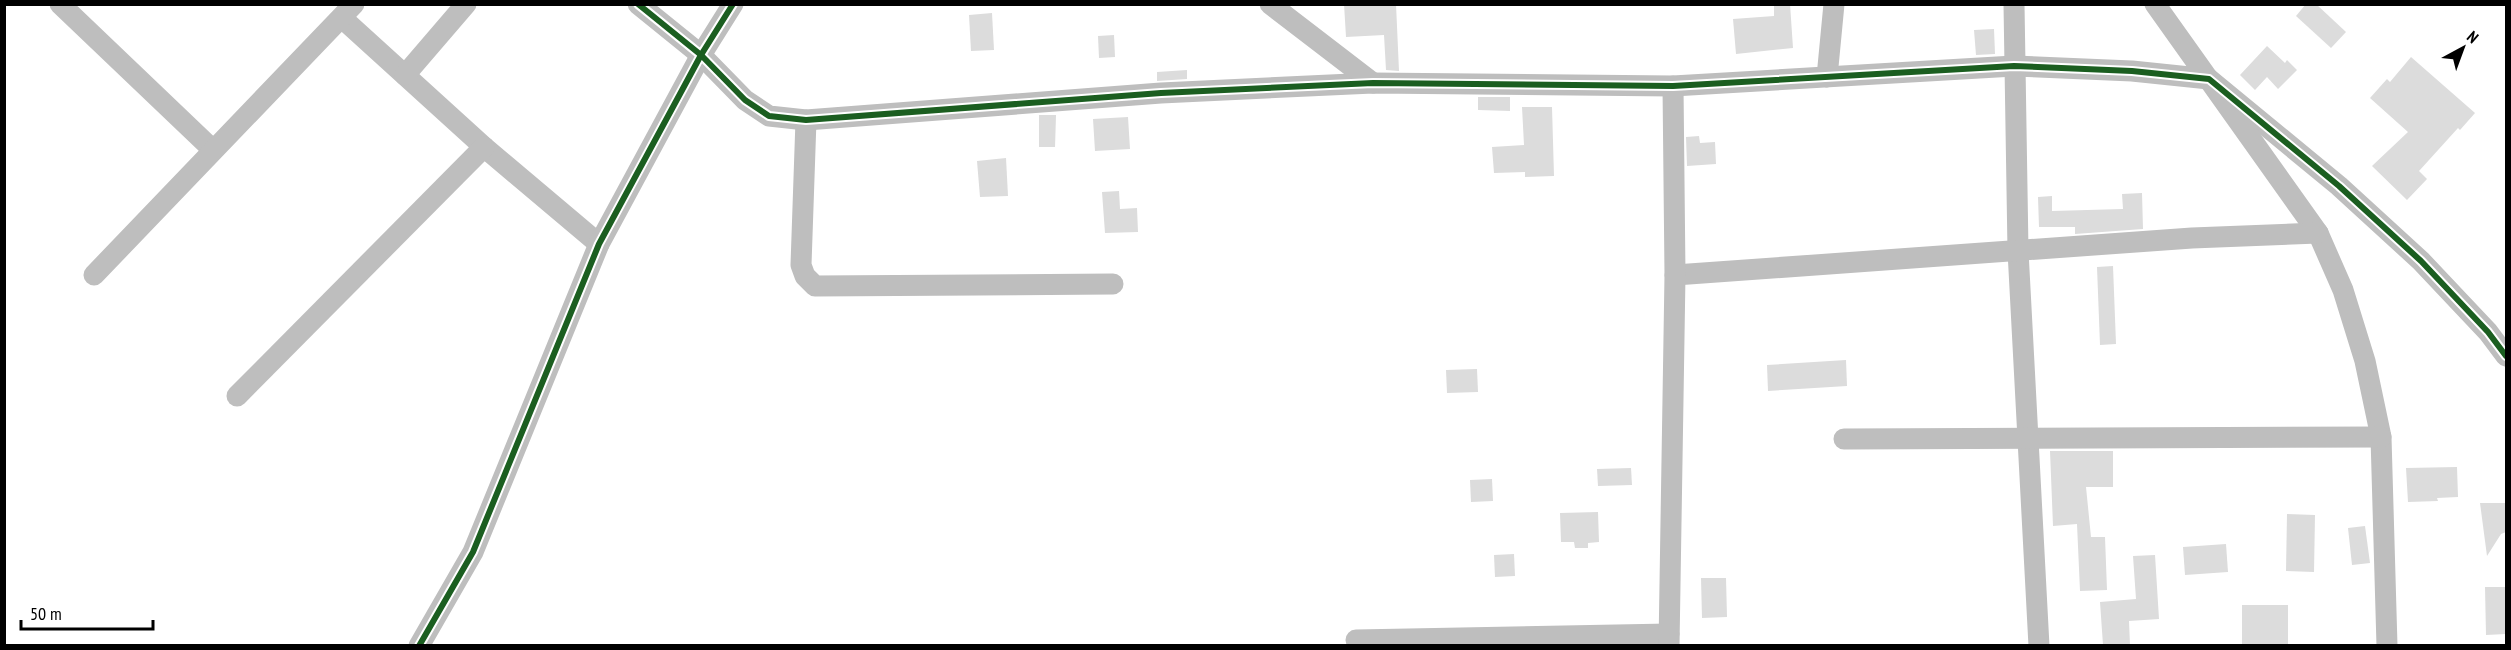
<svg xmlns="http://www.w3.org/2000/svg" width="2511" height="650" font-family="'PT Sans Narrow',sans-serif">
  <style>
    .building { fill: #dcdcdc }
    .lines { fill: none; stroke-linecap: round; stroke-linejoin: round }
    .minor { stroke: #bebebe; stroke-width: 21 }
    .cycleway-casing { stroke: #fff; stroke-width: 10 }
    .cycleway { stroke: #1b5e20; stroke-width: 6 }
  </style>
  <rect width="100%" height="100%" fill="#fff"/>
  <g class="building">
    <polygon points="1344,4 1396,4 1399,71 1386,70 1384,35 1346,37"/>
    <polygon points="1774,4 1790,4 1793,48 1736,54 1733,19 1774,16"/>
    <polygon points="2306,4 2316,4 2346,32 2331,48 2296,16"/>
    <polygon points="992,13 994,50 971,51 969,15"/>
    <polygon points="1994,29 1995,54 1976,55 1974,30"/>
    <polygon points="1114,35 1115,57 1099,58 1098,36"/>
    <polygon points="2267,46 2285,63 2287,60 2297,70 2278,89 2267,77 2255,90 2240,75"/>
    <polygon points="2411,57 2475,113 2460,130 2458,128 2419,171 2427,179 2407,200 2372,166 2408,132 2370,98 2387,79 2390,82"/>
    <polygon points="1187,70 1187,79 1157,81 1157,72"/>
    <polygon points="1478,97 1510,97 1510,111 1478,110"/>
    <polygon points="1522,107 1552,107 1554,176 1525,177 1525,172 1494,173 1492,147 1524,145"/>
    <polygon points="1039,115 1056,115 1055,147 1039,147"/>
    <polygon points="1128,117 1130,149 1095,151 1093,119"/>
    <polygon points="1699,136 1700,143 1715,142 1716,164 1687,166 1686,137"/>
    <polygon points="1006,158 1008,196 980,197 977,161"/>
    <polygon points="1119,191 1120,209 1137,208 1138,232 1105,233 1102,192"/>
    <polygon points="2142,193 2143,229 2075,234 2075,227 2039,227 2038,197 2052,196 2052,211 2123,209 2122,194"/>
    <polygon points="2113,266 2116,344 2100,345 2097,267"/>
    <polygon points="1846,360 1847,386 1768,391 1767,365"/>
    <polygon points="1477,369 1478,392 1447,393 1446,370"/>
    <polygon points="2050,451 2113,451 2113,487 2086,487 2091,537 2105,537 2107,590 2080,591 2077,524 2053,526"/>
    <polygon points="2457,467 2458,497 2437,498 2438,501 2408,502 2406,468"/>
    <polygon points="1631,468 1632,485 1598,486 1597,469"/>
    <polygon points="1492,479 1493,501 1471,502 1470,480"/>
    <polygon points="2480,503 2506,503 2506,532 2501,534 2487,556"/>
    <polygon points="1598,512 1599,542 1588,543 1588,548 1575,548 1574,542 1561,542 1560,513"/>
    <polygon points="2287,514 2315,515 2314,572 2286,571"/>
    <polygon points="2365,526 2370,563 2352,565 2348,528"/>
    <polygon points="2226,544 2228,572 2185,575 2183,547"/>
    <polygon points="1514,554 1515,576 1495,577 1494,555"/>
    <polygon points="2155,555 2159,619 2129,621 2130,645 2103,645 2100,602 2136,599 2133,556"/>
    <polygon points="1701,578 1726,578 1727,617 1702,618"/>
    <polygon points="2485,587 2506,587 2506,634 2486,635"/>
    <rect x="2242" y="605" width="46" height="40"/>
  </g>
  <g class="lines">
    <g class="minor">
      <polyline points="60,4 213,150"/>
      <polyline points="638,4 701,55 745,100 769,116 806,120 1161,93 1373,83 1673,86 2014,66 2132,71 2209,79 2339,186 2421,261 2488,332 2506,356"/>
      <polyline points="1270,4 1373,83"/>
      <polyline points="2014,4 2018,251 2039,646"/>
      <polyline points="2155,4 2318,233 2343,290 2365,361 2381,437 2387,646"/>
      <polyline points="342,18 484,147 599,244"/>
      <polyline points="405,75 466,4"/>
      <polyline points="1827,77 1834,4"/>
      <polyline points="806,120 801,265 805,276 815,286 1113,284"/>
      <polyline points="94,275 354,4"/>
      <polyline points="1675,275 2192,238 2318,233"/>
      <polyline points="237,396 484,147"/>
      <polyline points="1844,439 2381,437"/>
      <polyline points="1356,640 1669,634"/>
      <polyline points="419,646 473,552 599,244 701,55 733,4"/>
      <polyline points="1669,646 1675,275 1673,86"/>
    </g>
    <defs>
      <g id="cycleway">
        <polyline points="638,4 701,55 745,100 769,116 806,120 1161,93 1373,83 1673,86 2014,66 2132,71 2209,79 2339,186 2421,261 2488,332 2506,356"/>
        <polyline points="419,646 473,552 599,244 701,55 733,4"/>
      </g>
    </defs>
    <use href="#cycleway" class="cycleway-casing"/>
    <use href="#cycleway" class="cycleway"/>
  </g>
  <rect width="2511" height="650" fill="none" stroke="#000000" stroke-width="12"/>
  <g transform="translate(2463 48) rotate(41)" stroke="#ffffff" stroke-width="4.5" paint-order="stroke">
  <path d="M0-4.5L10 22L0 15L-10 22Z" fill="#000000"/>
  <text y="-9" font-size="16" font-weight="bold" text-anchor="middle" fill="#000000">N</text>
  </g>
  <path d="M21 620v9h132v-9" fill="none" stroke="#000000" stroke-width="3"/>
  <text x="30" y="620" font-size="18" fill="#000000" stroke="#ffffff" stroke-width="4.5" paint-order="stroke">50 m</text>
</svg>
